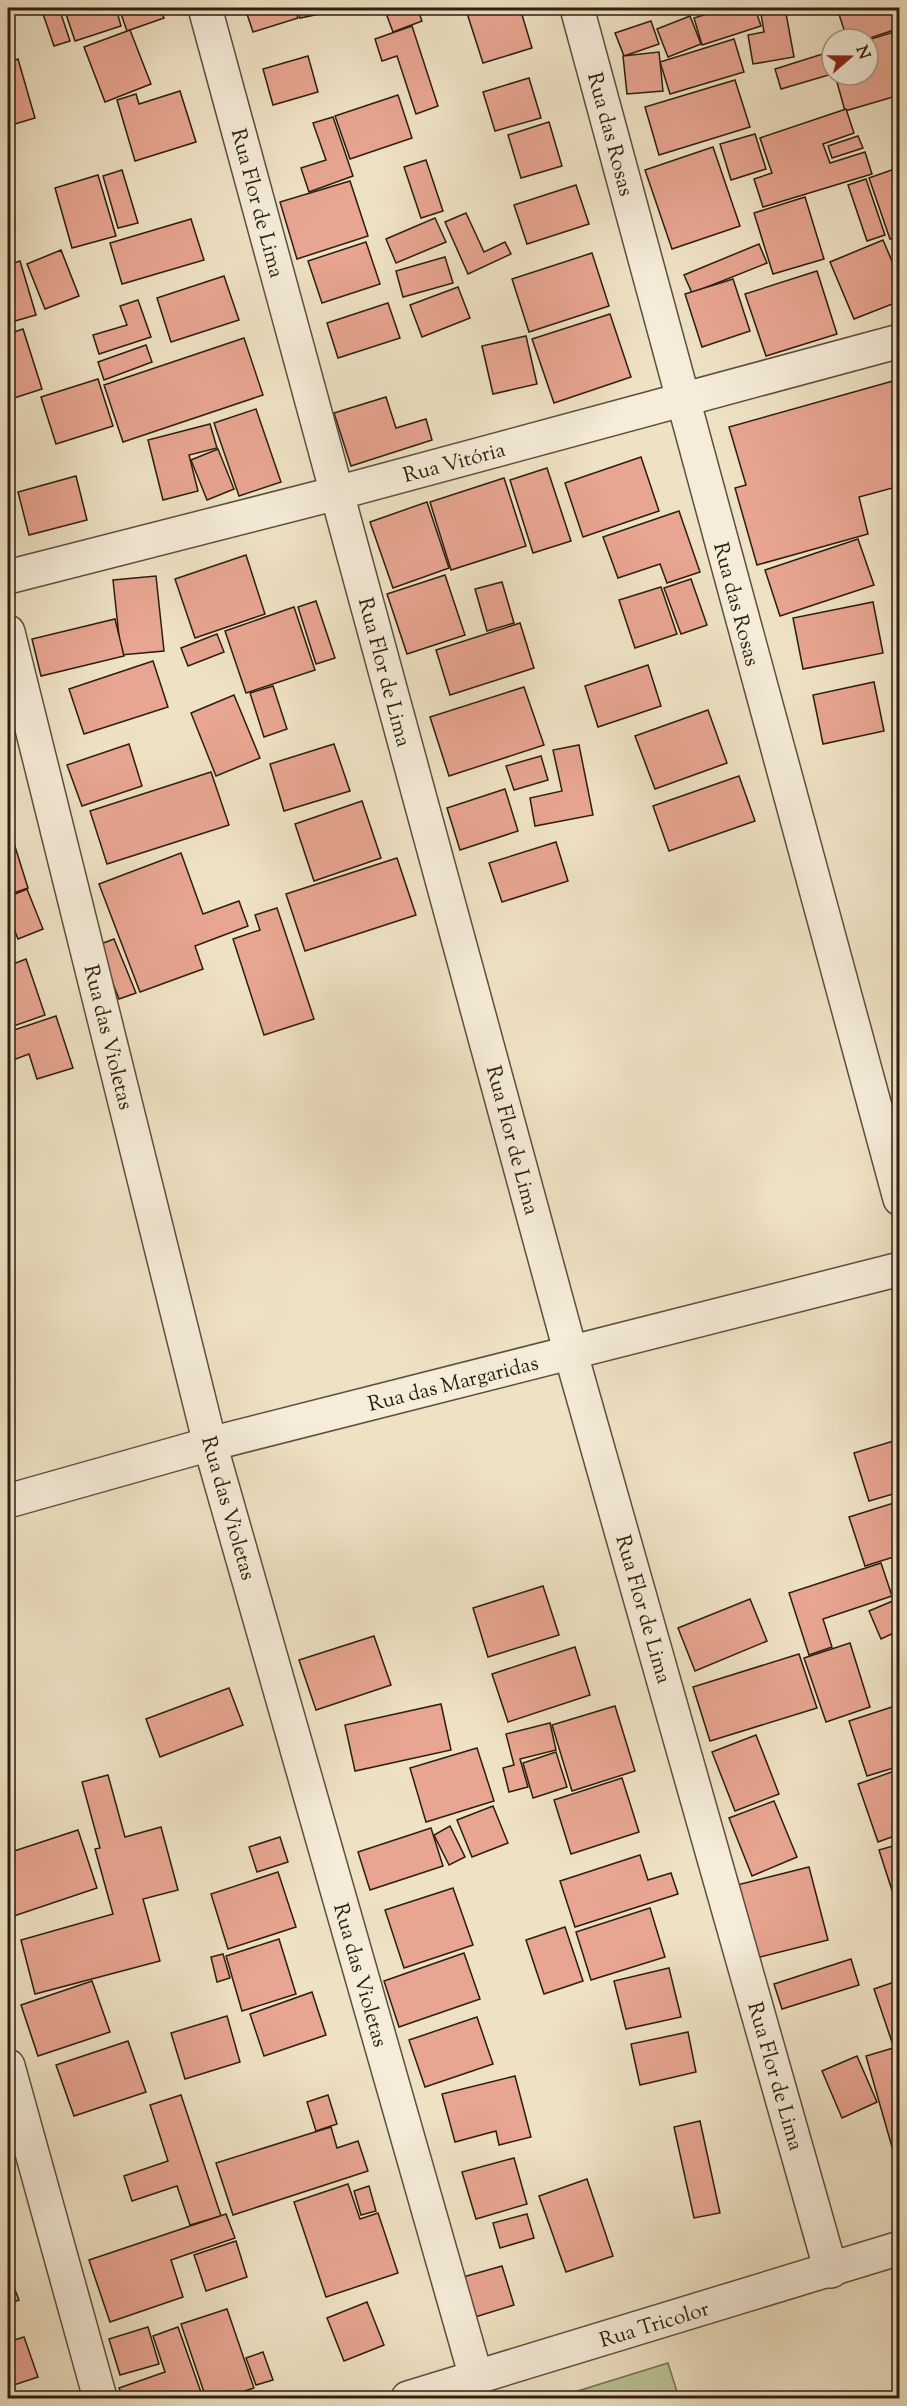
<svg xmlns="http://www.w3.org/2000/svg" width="907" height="2406" font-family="'Sorts Mill Goudy',serif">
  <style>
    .green { fill: #bac394; stroke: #737052; stroke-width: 1.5 }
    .building { fill: #e8a591; stroke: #2c1e0f; stroke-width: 1.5 }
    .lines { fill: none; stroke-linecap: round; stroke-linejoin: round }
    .minor-casing { stroke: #5d4f3c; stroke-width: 36 }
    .tertiary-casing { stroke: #5d4f3c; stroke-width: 36 }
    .minor { stroke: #f5ecd9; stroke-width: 33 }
    .tertiary { stroke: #f5ecd9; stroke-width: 33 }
    .labels { text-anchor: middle; stroke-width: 6; stroke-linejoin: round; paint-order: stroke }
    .street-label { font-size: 21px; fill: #2c1e0f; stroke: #f5ecd9 }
  </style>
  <rect width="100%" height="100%" fill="#efe2c4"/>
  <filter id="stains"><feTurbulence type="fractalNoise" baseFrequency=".00333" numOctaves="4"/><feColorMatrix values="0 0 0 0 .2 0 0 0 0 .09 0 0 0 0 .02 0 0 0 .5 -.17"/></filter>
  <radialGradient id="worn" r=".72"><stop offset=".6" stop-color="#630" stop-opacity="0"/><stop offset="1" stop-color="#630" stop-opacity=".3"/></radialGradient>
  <polygon class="green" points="668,2363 679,2398 555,2398"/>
  <g class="building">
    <polygon points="41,8 59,8 70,41 54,46"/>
    <polygon points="64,8 116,8 121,26 75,41"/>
    <polygon points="119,8 160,8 164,18 127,31"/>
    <polygon points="245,8 295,8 298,18 253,32"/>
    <polygon points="298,8 324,8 325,13 300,18"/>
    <polygon points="384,8 417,8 422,21 393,32"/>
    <polygon points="474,8 520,8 532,48 483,63 466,10"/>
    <polygon points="617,8 639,8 619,14"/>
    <polygon points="726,8 755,8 761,26 702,45 694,18"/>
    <polygon points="760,8 785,8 794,57 753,64 748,35 764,32"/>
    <polygon points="837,8 900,8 900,28 867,39 847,39"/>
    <polygon points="690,16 701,44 668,57 657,29"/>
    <polygon points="651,21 659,44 624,56 615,33"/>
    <polygon points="412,26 438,106 416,114 397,56 382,61 375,39"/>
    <polygon points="130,30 151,84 105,102 84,47"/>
    <polygon points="900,30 900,95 845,111 835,75 868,75 868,40"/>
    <polygon points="734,39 744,72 670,94 660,62"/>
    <polygon points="832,51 832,74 781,89 775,69"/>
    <polygon points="659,52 663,91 627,94 623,56"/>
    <polygon points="308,56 318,92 273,105 263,69"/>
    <polygon points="18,59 35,118 8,126 8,63"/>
    <polygon points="529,78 541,118 495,131 483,92"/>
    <polygon points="735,80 750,127 659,155 645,107"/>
    <polygon points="180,91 196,142 135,161 117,100 136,94 139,104"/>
    <polygon points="398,95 412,138 350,159 335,116"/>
    <polygon points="846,109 854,133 823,144 830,163 865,152 872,174 763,207 754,179 772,173 760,138"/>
    <polygon points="333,117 353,176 309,192 301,168 326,160 313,123"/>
    <polygon points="549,122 562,166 521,178 508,135"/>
    <polygon points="755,134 766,169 731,180 720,144"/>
    <polygon points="858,136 863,148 832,158 828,146"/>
    <polygon points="713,147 740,226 672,249 645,170"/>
    <polygon points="426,160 443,211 421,218 404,167"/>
    <polygon points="900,167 900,236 890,239 869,178"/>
    <polygon points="122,170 138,223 118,228 103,176"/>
    <polygon points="98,175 116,236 72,248 55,188"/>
    <polygon points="866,179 885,235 867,241 848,185"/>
    <polygon points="350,181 368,236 297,259 280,202"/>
    <polygon points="576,185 589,224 527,244 514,205"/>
    <polygon points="805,197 824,259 773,274 754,213"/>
    <polygon points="466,213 484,252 505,242 511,254 468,274 445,222"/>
    <polygon points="435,218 446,242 396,263 386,239"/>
    <polygon points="191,219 204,260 122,284 110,243"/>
    <polygon points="883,240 900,280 900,301 854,319 830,262"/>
    <polygon points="366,242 380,284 322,303 308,261"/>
    <polygon points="759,244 767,263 692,293 684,275"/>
    <polygon points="61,250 79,296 45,309 27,264"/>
    <polygon points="592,253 609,306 529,332 512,279"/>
    <polygon points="445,257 453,283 403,297 396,271"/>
    <polygon points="20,261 36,315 8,323 8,265"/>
    <polygon points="817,271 837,334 766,356 745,294"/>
    <polygon points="224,276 239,320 171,342 157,298"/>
    <polygon points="733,279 750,331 702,347 685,294"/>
    <polygon points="458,287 470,318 422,337 410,305"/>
    <polygon points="138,300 151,337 99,354 93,335 127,325 120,306"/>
    <polygon points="388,303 400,338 338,358 327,323"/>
    <polygon points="610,314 631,377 554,403 532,339"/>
    <polygon points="23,329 42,389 8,400 8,334"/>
    <polygon points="526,336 537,384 493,394 482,346"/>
    <polygon points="244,338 263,395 123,442 104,385"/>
    <polygon points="146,345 152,362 104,380 98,362"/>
    <polygon points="98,379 113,426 56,444 41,397"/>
    <polygon points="900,379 900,486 859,497 868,534 757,565 735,488 746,485 729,427"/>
    <polygon points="386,397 396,428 426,419 432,440 351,466 334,413"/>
    <polygon points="256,409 281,482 239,496 214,423"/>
    <polygon points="210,424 217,448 189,455 198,491 163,500 148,440"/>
    <polygon points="218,449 234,489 207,500 191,460"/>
    <polygon points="641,457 659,511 583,537 565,483"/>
    <polygon points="547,468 571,541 533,553 510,480"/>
    <polygon points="76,476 87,520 29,535 18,492"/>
    <polygon points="504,478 526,546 451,570 430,502"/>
    <polygon points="427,502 449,568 393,588 370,522"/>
    <polygon points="679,511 700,572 667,583 660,564 618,578 603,537"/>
    <polygon points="858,539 874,585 780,616 765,570"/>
    <polygon points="246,555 265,614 195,638 175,579"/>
    <polygon points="445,575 465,635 407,654 387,594"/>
    <polygon points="156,576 164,651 121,655 113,580"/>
    <polygon points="691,579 707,625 681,634 664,588"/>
    <polygon points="502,582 514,623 487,631 475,589"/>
    <polygon points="661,587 677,634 635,648 619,600"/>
    <polygon points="316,601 335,658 316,664 298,607"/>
    <polygon points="873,602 883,653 803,669 793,618"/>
    <polygon points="294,607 315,670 246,693 225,631"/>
    <polygon points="115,619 124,656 41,676 32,639"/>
    <polygon points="520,623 534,668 450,695 436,650"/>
    <polygon points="217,634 224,652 188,666 181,648"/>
    <polygon points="153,661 168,707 84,734 69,689"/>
    <polygon points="648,665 661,706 598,727 585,686"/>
    <polygon points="874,682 884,731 823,744 813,695"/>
    <polygon points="273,686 287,729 264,737 250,693"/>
    <polygon points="524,687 544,745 449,776 430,717"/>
    <polygon points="234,695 260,758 216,776 191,713"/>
    <polygon points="708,710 727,763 655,789 635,736"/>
    <polygon points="129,744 142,786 82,806 67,765"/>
    <polygon points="334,744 350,791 284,811 270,764"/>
    <polygon points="579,745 593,815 535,826 530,798 562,791 553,750"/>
    <polygon points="541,756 548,780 514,790 506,766"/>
    <polygon points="211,772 229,825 107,864 90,811"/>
    <polygon points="739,776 755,821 669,851 653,806"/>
    <polygon points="505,789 518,831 460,850 447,808"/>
    <polygon points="362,801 381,858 314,881 295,824"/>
    <polygon points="8,824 28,888 8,895"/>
    <polygon points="556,842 568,881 502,902 489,863"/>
    <polygon points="181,853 203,914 239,901 248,926 195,946 203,969 140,992 99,884"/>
    <polygon points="397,858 416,915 305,951 286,894"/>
    <polygon points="27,889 43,929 18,939 8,914 8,897"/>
    <polygon points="277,908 314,1019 264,1035 233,939 260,930 255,915"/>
    <polygon points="114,939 136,993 119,999 98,945"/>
    <polygon points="26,959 45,1015 8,1028 8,966"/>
    <polygon points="56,1016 73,1068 37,1079 29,1054 8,1062 8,1032"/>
    <polygon points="900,1439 900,1492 869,1501 854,1453"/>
    <polygon points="900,1501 900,1555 865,1566 849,1517"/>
    <polygon points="881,1563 892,1596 823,1619 832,1647 809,1655 789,1593"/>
    <polygon points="543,1586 559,1635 488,1657 473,1608"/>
    <polygon points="900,1598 900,1630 881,1639 869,1611"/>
    <polygon points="750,1599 767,1641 695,1671 678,1628"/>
    <polygon points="374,1636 391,1685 316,1710 299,1660"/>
    <polygon points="850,1643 870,1707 826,1722 804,1658"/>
    <polygon points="575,1647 590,1695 508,1722 492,1674"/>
    <polygon points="799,1654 817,1708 710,1741 693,1687"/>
    <polygon points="229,1688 243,1725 160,1757 146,1719"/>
    <polygon points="441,1704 451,1750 355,1771 345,1725"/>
    <polygon points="615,1706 635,1771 572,1791 552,1725"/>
    <polygon points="895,1706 900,1719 900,1766 867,1776 849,1721"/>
    <polygon points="550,1723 556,1750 520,1759 528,1787 509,1792 503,1768 514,1765 506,1734"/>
    <polygon points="756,1735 779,1794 735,1811 712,1752"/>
    <polygon points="477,1748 494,1801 426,1822 410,1768"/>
    <polygon points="556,1752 567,1787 533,1798 523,1763"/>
    <polygon points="900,1769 900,1834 878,1842 858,1784"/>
    <polygon points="108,1775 125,1837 161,1827 178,1890 143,1899 160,1961 35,1994 21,1940 113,1914 95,1849 100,1848 82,1782"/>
    <polygon points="622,1778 639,1832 571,1854 554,1800"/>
    <polygon points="774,1801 797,1857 752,1876 729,1818"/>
    <polygon points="493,1806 508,1843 472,1857 457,1820"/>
    <polygon points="450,1826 465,1857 449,1865 434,1835"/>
    <polygon points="431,1828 443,1866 370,1890 358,1852"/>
    <polygon points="78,1830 97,1888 8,1918 8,1853"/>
    <polygon points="280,1837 288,1862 257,1872 249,1847"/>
    <polygon points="900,1844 900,1908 898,1909 879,1850"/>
    <polygon points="640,1855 648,1880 671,1873 678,1894 575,1927 560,1881"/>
    <polygon points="809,1867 828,1940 756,1958 737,1885"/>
    <polygon points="278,1872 296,1927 228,1949 211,1894"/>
    <polygon points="453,1888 473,1945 404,1968 385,1910"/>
    <polygon points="650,1908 665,1957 591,1980 576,1932"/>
    <polygon points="565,1927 583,1981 544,1994 526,1940"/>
    <polygon points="279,1939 296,1994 242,2011 226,1956"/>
    <polygon points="464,1953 480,1999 399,2027 384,1981"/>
    <polygon points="223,1954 230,1978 217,1982 211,1957"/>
    <polygon points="851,1959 859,1985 782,2009 774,1984"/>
    <polygon points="669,1968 681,2017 626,2029 614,1981"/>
    <polygon points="900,1980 900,2046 894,2048 874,1989"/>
    <polygon points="92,1981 110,2032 38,2056 21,2005"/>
    <polygon points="312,1992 326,2035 264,2056 250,2014"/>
    <polygon points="227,2016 240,2062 185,2079 171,2033"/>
    <polygon points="477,2017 493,2064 425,2087 409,2040"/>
    <polygon points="688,2032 696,2072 640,2085 631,2044"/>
    <polygon points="128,2041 146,2092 74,2116 56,2065"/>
    <polygon points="900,2046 900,2168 898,2168 866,2056"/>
    <polygon points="857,2056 877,2102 842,2118 822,2071"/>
    <polygon points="515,2076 531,2137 499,2145 496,2131 455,2142 442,2094"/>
    <polygon points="181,2095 221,2216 190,2225 177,2186 132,2201 124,2176 168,2161 150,2105"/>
    <polygon points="328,2095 337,2124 316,2131 307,2102"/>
    <polygon points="700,2121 720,2213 694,2218 674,2127"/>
    <polygon points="331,2127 337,2148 358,2141 368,2171 233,2215 216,2163"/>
    <polygon points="514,2158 527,2204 476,2219 462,2172"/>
    <polygon points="587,2179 613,2256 566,2272 539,2196"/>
    <polygon points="348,2184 360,2219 378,2213 398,2273 326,2297 294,2202"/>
    <polygon points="369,2186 376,2211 361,2215 354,2191"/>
    <polygon points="226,2214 235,2238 171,2260 183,2297 110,2322 89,2260"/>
    <polygon points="527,2214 534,2238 500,2248 493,2223"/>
    <polygon points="236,2241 247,2277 206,2291 194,2255"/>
    <polygon points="502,2266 514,2305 475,2317 463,2277"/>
    <polygon points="8,2272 19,2300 8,2304"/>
    <polygon points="367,2302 384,2345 344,2361 327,2318"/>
    <polygon points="227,2309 254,2388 223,2398 206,2398 181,2324"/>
    <polygon points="148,2327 159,2364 120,2375 109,2339"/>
    <polygon points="178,2327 203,2398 123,2398 119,2388 165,2372 153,2336"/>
    <polygon points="24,2337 38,2377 8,2387 8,2342"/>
    <polygon points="263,2352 273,2380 256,2385 246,2358"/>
  </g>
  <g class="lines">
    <defs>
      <g id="minor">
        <polyline points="205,8 571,1354 831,2271"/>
        <polyline points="577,8 900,1199"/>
        <polyline points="8,577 337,493 900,341"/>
        <polyline points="8,632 210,1444 476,2377"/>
        <polyline points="8,1501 210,1444 900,1269"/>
        <polyline points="8,2066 100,2398"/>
      </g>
      <polyline id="tertiary" points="408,2398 900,2248"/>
    </defs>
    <use href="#minor" class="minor-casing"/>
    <use href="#tertiary" class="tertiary-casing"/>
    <use href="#minor" class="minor"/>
    <use href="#tertiary" class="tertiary"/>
  </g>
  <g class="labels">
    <g class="street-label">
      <text transform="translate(611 134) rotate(75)" y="7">Rua das Rosas</text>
      <text transform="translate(258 203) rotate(75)" y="7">Rua Flor de Lima</text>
      <text transform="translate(454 462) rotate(-15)" y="7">Rua Vitória</text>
      <text transform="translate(737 604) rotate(75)" y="7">Rua das Rosas</text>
      <text transform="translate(385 672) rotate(75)" y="7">Rua Flor de Lima</text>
      <text transform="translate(109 1037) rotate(76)" y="7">Rua das Violetas</text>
      <text transform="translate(513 1140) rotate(75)" y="7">Rua Flor de Lima</text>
      <text transform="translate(453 1383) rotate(-14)" y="7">Rua das Margaridas</text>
      <text transform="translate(229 1508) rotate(74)" y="7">Rua das Violetas</text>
      <text transform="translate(644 1609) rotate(74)" y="7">Rua Flor de Lima</text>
      <text transform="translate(361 1975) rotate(74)" y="7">Rua das Violetas</text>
      <text transform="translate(776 2076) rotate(74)" y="7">Rua Flor de Lima</text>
      <text transform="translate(654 2324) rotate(-17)" y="7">Rua Tricolor</text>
    </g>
  </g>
  <rect width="907" height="2406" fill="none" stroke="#efe2c4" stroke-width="30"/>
  <rect x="9" y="9" width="889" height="2388" fill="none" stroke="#2c1e0f" stroke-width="3"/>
  <rect x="15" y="15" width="877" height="2376" fill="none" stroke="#2c1e0f" stroke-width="1.5"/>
  <g transform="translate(850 57) rotate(70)"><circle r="28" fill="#f5ecd9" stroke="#a59a88" stroke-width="1.5"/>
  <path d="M0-4.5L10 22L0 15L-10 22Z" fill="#8f2418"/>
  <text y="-9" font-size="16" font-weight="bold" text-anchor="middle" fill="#2c1e0f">N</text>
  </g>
  <rect width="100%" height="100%" filter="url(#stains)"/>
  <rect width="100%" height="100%" fill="url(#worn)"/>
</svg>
